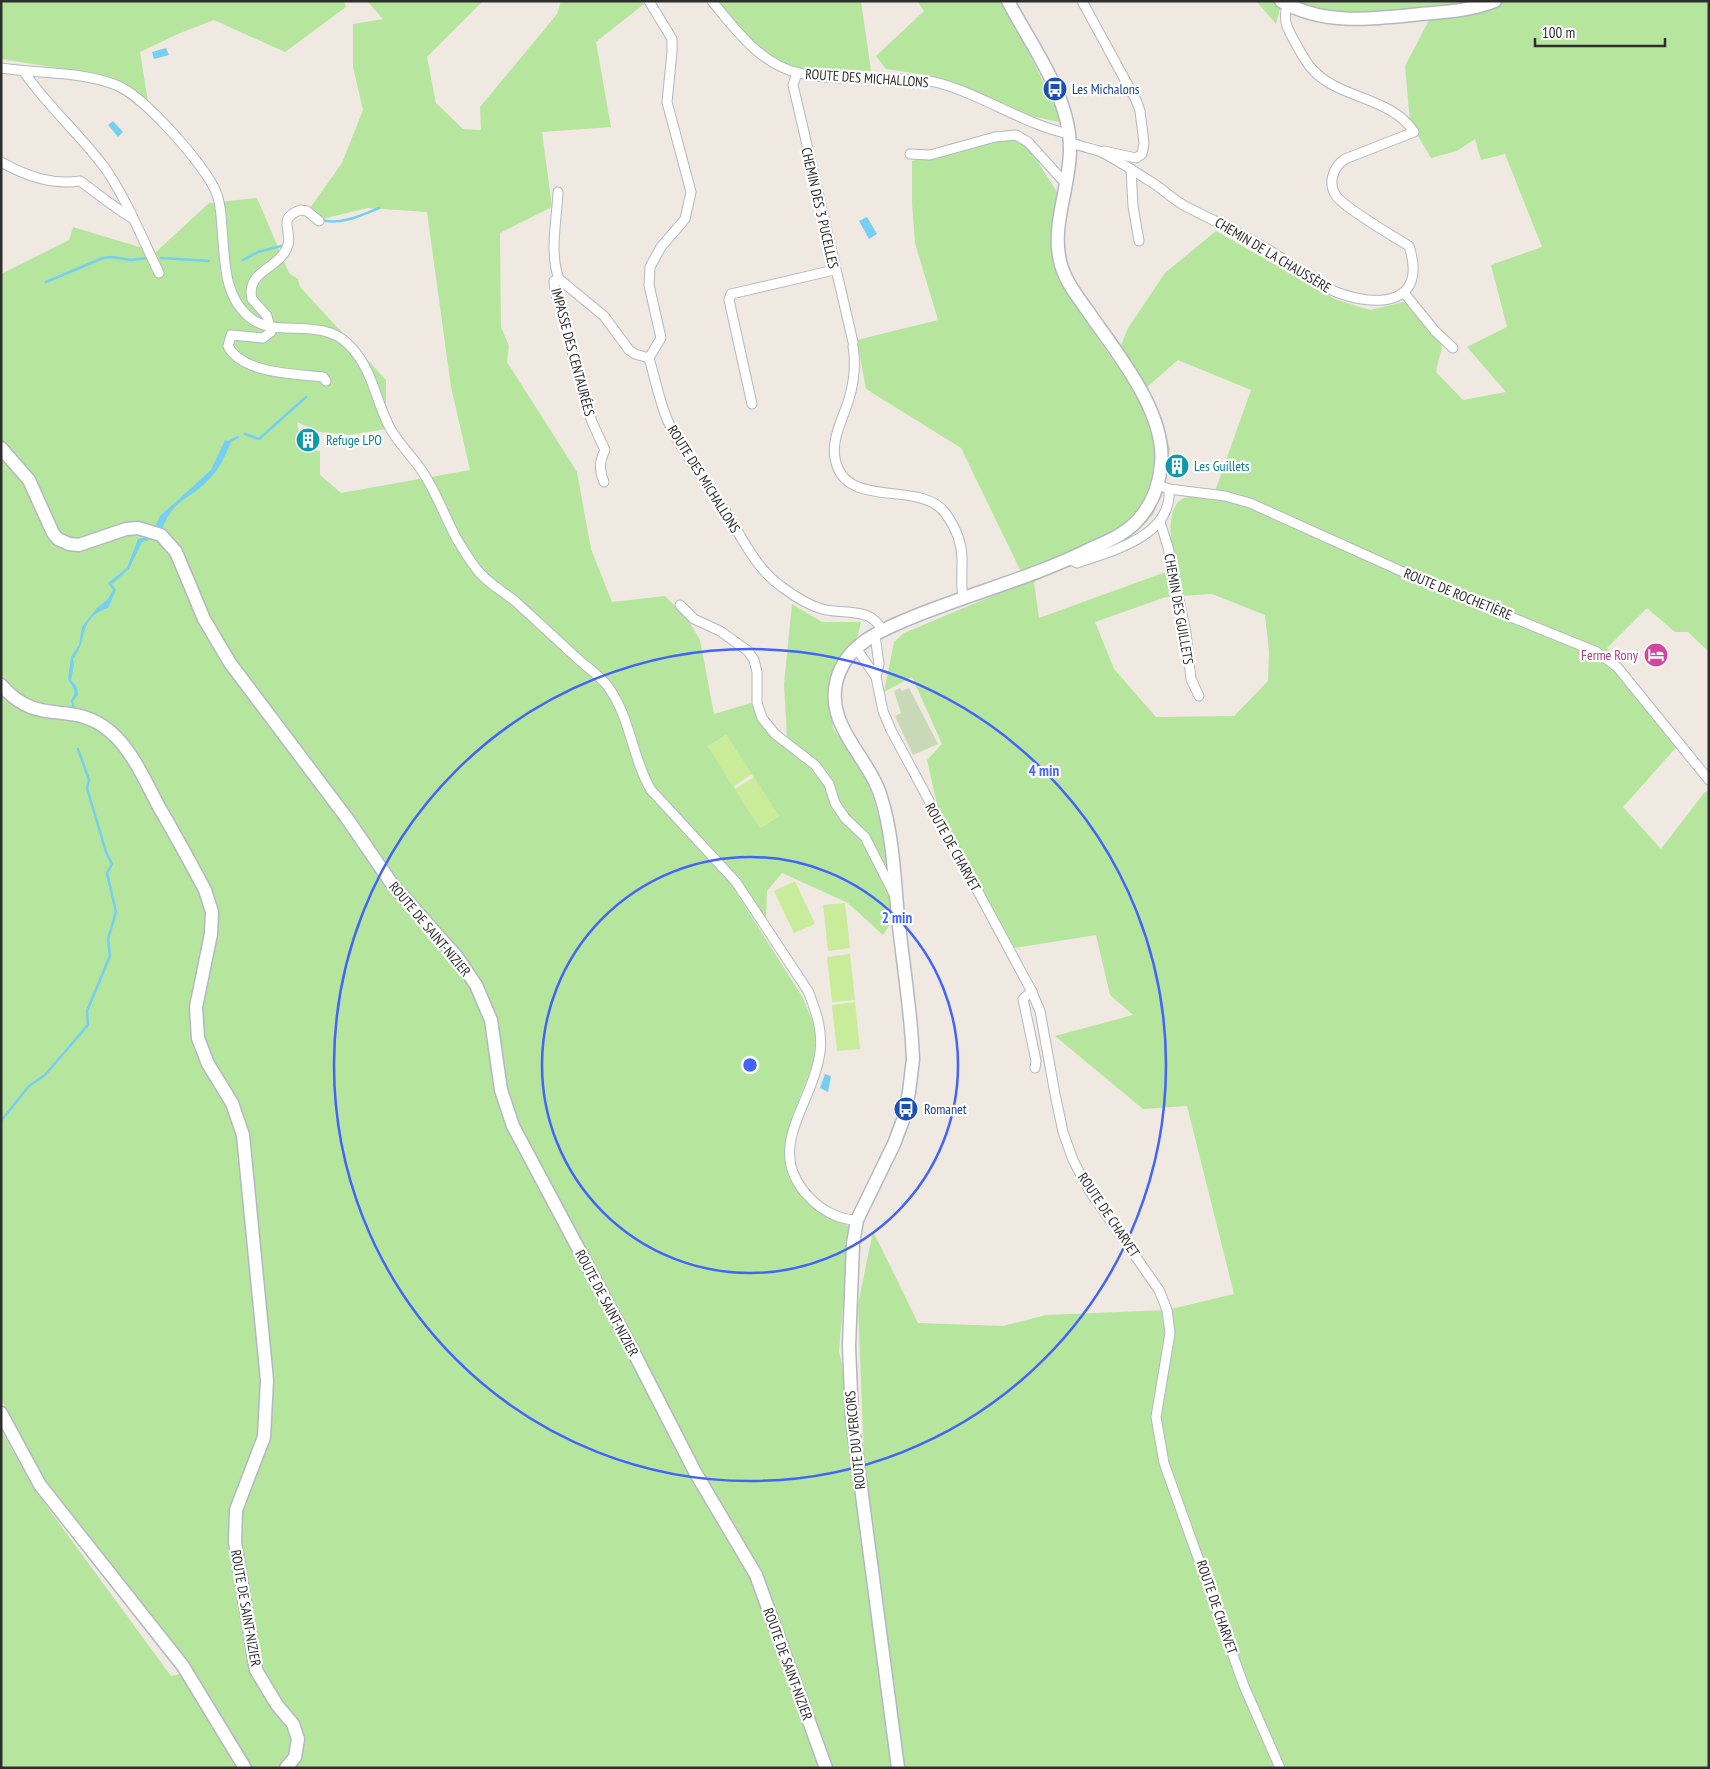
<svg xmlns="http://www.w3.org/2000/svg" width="1710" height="1769" font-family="'PT Sans Narrow',sans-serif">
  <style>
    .green { fill: #b6e59e; fill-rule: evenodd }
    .cemetery { fill: #c8d9b8 }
    .pitch { fill: #c9ec9a }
    .water { fill: #75cff0 }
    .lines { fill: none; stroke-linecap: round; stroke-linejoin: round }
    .stream { stroke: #75cff0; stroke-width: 2.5 }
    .minor-casing { stroke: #b4b7c1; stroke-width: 11 }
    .secondary-casing { stroke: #b4b7c1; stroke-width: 15 }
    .minor { stroke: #fff; stroke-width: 9 }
    .secondary { stroke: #fff; stroke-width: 12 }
    .ring { fill: none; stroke: #4264fb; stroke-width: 2.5 }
    .labels { text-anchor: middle; stroke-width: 4.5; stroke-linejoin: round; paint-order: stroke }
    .street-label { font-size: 14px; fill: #2e2e2e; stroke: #fff }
    .transit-label { font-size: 14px; fill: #164399; stroke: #fff; text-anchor: start }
    .culture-label { font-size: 14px; fill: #0d838f; stroke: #fff; text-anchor: start }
    .hotel-label { font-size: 14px; fill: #b23c85; stroke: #fff; text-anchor: end }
    .centre { fill: #4264fb; stroke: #fff; stroke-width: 2.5 }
    .ring-label { font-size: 15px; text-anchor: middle; font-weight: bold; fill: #4264fb; stroke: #fff; stroke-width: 4.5; stroke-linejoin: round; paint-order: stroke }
  </style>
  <rect width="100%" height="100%" fill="#efe9e1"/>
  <g class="green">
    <polygon points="1,1 344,1 346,7 285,52 214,20 180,33 140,52 148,102 122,84 71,70 1,59"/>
    <path d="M367,1h116l-56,56 9,46 27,26 18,1 -1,-23 77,-93 4,-13h81l2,3 -48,38 15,85 -69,5 10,75 -52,26 1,94 8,19 -2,16 70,110 14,77 21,53 53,-6 22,22 13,22 14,74 37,-11 36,36 -3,-55 8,-80 30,18h39l-3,13 -30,52 5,41 30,44 8,19 33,112 -21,32 -35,-32 -66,-30 -15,18 -1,29 -22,-34 -22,-16 81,128 13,32 -2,30 -21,55 -8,35 7,31 23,28 35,18 -11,124 25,109 -6,-156 15,-73 45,92 85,3 43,-11 121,-5 67,-16 -47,-188 -44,3 -88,-73 78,-21 -23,-20 -14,-60 -82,13 -76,-140 -11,-48 15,-16 -30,-67 -28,15 10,-50 10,-9 122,-51 -65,-134 -95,-59 -9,-49 81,-20 -23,-77 -3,-39v-43l50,-14 50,-8 17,9 28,44 -6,60 15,39 48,71 14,-34 37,-55 51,-42 121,69 33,10 34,-8 38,44 -6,26 27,28 43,-8 -39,-45 40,-20 -16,-62 51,-18 -37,-93 -24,6 -6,-21 -18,12 -26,7 -21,-36 -5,-56 30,-57 -73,5 -37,-3 -35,-10h419v648l-2,1 -19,-18h-13l-28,-24 -40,40 74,94 -58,65 38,42 43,-56 5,-3v978h-1708v-338l33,59 137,187 23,-5 -151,-194 -32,-50 -10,-31v-1122l68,-34 4,-13 83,25 53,-49 48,-5 32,75 9,6 2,8 86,93v49l-36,6 -30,-3 -23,-10 4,27 19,2v24l21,18 129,-23 -19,-83 -24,-175 -59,-4 -46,11 -12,-11 32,-45 21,-53 -10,-43v-43l30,-5zM1178,360l73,30 -36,101 -6,6c-7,0 -21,-2 -27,2 -18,10 -10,53 -8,70l-135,49 -5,-36 97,-46 22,-21 13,-32 4,-35 -23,-61zM1212,594l53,21 4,37 -1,29 -34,35 -78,1 -42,-48 -19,-47 71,-25zM726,735l53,81 -19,12 -52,-82z"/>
    <polygon points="716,1 861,1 871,71 793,71 750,44"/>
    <polygon points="917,1 1004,1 1063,123 1031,116 933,76 886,69 876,56 924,11"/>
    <polygon points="1256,1 1282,1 1276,24"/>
  </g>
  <polygon class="cemetery" points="900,688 902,691 909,688 938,744 913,755 895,716 901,713 894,691"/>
  <g class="pitch">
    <polygon points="726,735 752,774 733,787 708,746"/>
    <polygon points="754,777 779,816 760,828 735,789"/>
    <polygon points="795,881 815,924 794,933 774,891"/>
    <polygon points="845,903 850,948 828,951 823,905"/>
    <polygon points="850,954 855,1000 832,1002 827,957"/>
    <polygon points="855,1002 860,1049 837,1051 832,1005"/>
  </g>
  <g class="water">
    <polygon points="166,48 169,55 154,59 152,52"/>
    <polygon points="113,121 123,132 118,137 108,125"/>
    <polygon points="867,217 877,234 869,239 859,221"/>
    <path d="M225,440l6,2c-5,12 -10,24 -19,34 -19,23 -38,21 -50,53l-6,-4 4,-9 51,-46z"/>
    <path d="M154,536l1,2 -13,4 -13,27 -17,15 4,6 -8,18c-31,10 -19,32 -35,51l1,5 -3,16 6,7 1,8 -5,6 3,10h-3l-2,-11c7,-9 2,-12 -3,-21l3,-22 8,-12 3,-18 15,-19 11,-9 5,-9 -5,-7 19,-15 11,-29z"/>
    <polygon points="825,1074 831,1076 828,1092 820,1088"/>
  </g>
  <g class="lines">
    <g class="stream">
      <path d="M323,220c17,6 41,-6 56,-12"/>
      <polyline points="161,258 209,261"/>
      <polyline points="243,260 258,252 285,245"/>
      <polyline points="46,282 103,258 112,257 131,260 148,258"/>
      <polyline points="245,434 259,439 306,397"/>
      <polyline points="227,443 238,437"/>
      <polyline points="1,1121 29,1086 45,1075 88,1025 87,1011 110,956 108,939 116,912 107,873 112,864 106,852 87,788 89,780 78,749"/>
    </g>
    <defs>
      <g id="minor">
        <path d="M712,1c23,28 49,64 87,72 41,10 93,2 136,9 47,12 88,42 134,52"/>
        <polyline points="1082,1 1136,100 1140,111 1144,143 1142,154 1136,158 1104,151"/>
        <path d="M1,68c38,6 79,3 115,17 27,10 89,80 100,107 5,11 5,24 6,36 3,31 1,67 27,89 25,22 70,-1 99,27 25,24 27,56 42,84 9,16 22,28 32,43 15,22 23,47 36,70 6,10 13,22 21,31 10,12 25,20 37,30 21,19 41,38 62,57 9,8 20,16 28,25 25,32 25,72 45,106l85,92 72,109c9,22 16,44 11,67 -9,50 -55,92 -10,139 12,13 30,23 48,23"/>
        <path d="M24,72c24,35 56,62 81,96 22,32 37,70 54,105"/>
        <polyline points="797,73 793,85 853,342"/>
        <path d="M1070,142c9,4 19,6 29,9 15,7 35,20 49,29 13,7 24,19 37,26 29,15 59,28 87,46 21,13 40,30 64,40 42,16 92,13 73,-46 -15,-9 -62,-37 -72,-49 -10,-13 -4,-30 8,-38l69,-27c-22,-35 -75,-33 -101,-62 -7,-7 -12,-17 -17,-26 -9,-16 -13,-22 -9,-39"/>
        <polyline points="910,154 930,155 995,137 1016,135 1028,142 1066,184"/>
        <path d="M1,162c25,14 50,23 79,19 17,12 33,26 52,37"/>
        <polyline points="1131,169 1133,206 1139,241"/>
        <path d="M558,192c-1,27 -9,61 1,87l45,37 25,34 6,4 14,4"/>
        <path d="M319,221l-12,-10 -7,-1c-23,9 -8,19 -12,35 -7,24 -43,25 -36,54l15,17 4,16 -8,6 -32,-3 -3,11c14,28 69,28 95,31l3,4"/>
        <path d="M559,279l-5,2 1,10 37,131 13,28c-6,12 -6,19 -1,32"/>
        <polyline points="1405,294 1435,331 1453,348"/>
        <path d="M853,346c3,18 1,36 -4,53 -5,17 -18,40 -14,59 9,54 86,20 111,56 10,14 17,32 16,50 0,12 -1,22 1,34"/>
        <polyline points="649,358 661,338 649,285 650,267 661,247 685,219 691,192 667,102 672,52 672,39 649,1"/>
        <path d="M649,358c6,20 10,42 18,61 15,34 39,63 59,93 17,27 30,57 56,75 12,9 26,18 40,22 21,6 50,-3 60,22"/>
        <polyline points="752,404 729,300 731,294 834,270"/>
        <polyline points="1158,485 1169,489 1225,496 1250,503 1432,585 1597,652 1618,668 1709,780"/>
        <polyline points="1160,522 1168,547 1186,633 1191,679 1199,696"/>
        <path d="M1069,559l8,4c35,-12 96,-27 92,-74"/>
        <polyline points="680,605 694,619 720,631 748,651 754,660 757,672 757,703 762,718 775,734 815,765 829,784 835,803 845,818 865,837 894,894"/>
        <polyline points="875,635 879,664 876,677"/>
        <polyline points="856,648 876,677 883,711 891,730 1031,990 1040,1011 1055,1094 1063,1132 1073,1160 1089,1190 1159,1290 1167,1310 1170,1333 1156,1417 1164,1463 1244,1686 1280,1768"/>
        <polyline points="1032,991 1023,999 1036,1061 1035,1068"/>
      </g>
      <g id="secondary">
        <path d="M1281,1c44,25 91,18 139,13 25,-2 50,-3 75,-13"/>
        <polyline points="1,448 29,480 53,533 58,539 69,544 79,545 126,529 138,528 161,535 176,552 204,619 230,663 346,817 392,884 457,957 476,985 491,1020 501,1090 513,1126 633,1351 695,1472 756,1575 826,1768"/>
        <path d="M1,685c37,42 64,16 102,41 27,18 41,53 56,81 16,27 31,55 46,83l7,22 -1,22 -15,73 2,31 10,26 24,39 11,32 24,245 -3,57 -28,73 -1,32 21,128 21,35 16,19 5,15 -3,18 -9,11"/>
        <polyline points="1,1413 40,1485 183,1666 245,1768"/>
        <path d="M898,1768l-46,-349 -3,-73 4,-102 4,-24 37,-76 9,-24 6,-28 4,-33 -1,-17c-3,-46 -11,-91 -15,-136 -3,-36 -5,-74 -16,-109 -13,-43 -61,-74 -42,-124 11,-29 42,-43 69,-54 60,-25 124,-41 182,-70 16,-7 33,-14 45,-26 16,-16 24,-36 26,-58 6,-53 -46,-114 -74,-155 -10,-14 -21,-28 -26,-45 -11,-38 9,-77 9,-116 0,-53 -38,-102 -62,-148"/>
      </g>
    </defs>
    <use href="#minor" class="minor-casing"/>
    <use href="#secondary" class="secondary-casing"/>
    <use href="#minor" class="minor"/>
    <use href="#secondary" class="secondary"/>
  </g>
  <g class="ring">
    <circle cx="750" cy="1065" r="208"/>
    <circle cx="750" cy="1065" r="416"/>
  </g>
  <defs>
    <symbol id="bus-disc" viewBox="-11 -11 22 22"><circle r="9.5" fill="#1a4fb4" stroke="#fff"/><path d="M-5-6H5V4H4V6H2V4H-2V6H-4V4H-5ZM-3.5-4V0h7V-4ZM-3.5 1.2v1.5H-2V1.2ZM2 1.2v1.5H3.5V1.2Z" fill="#fff"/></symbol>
    <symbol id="building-disc" viewBox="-11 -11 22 22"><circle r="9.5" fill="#0f9aa8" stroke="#fff"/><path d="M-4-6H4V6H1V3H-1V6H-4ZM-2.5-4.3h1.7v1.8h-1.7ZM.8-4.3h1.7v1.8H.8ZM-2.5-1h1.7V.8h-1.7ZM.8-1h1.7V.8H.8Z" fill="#fff"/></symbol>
    <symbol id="hotel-disc" viewBox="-11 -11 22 22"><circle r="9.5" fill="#d1479c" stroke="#fff"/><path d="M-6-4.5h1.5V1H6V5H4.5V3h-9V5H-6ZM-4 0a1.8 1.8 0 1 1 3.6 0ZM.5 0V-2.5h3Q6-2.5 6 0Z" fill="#fff"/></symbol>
  </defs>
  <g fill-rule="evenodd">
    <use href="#bus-disc" x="1041" y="75" width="28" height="28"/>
    <use href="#building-disc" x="294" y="426" width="28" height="28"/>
    <use href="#building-disc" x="1163" y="452" width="28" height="28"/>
    <use href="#hotel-disc" x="1642" y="641" width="28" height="28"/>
    <use href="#bus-disc" x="892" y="1095" width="28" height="28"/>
  </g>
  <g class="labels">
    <g class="street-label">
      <text transform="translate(867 78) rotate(4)" y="5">ROUTE DES MICHALLONS</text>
      <text transform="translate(820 208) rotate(77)" y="5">CHEMIN DES 3 PUCELLES</text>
      <text transform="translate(1273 255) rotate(31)" y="5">CHEMIN DE LA CHAUSSÈRE</text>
      <text transform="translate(573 352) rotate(75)" y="5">IMPASSE DES CENTAURÉES</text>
      <text transform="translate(704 479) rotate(58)" y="5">ROUTE DES MICHALLONS</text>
      <text transform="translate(1458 594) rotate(22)" y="5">ROUTE DE ROCHETIÈRE</text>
      <text transform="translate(1179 609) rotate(80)" y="5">CHEMIN DES GUILLETS</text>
      <text transform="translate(953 847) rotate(61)" y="5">ROUTE DE CHARVET</text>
      <text transform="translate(430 929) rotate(50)" y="5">ROUTE DE SAINT-NIZIER</text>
      <text transform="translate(1109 1215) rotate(56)" y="5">ROUTE DE CHARVET</text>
      <text transform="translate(607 1303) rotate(62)" y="5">ROUTE DE SAINT-NIZIER</text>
      <text transform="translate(855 1440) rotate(-96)" y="5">ROUTE DU VERCORS</text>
      <text transform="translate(1217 1607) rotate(71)" y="5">ROUTE DE CHARVET</text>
      <text transform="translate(246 1608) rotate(80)" y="5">ROUTE DE SAINT-NIZIER</text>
      <text transform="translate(788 1664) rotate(70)" y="5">ROUTE DE SAINT-NIZIER</text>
    </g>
    <g class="transit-label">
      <text x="1072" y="94">Les Michalons</text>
      <text x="924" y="1114">Romanet</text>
    </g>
    <g class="culture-label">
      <text x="326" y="445">Refuge LPO</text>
      <text x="1194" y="471">Les Guillets</text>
    </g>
    <g class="hotel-label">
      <text x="1638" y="660">Ferme Rony</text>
    </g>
  </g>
  <circle cx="750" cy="1065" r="8" class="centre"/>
  <g class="ring-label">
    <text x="1044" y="776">4 min</text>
    <text x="897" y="923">2 min</text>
  </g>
  <rect width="1710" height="1769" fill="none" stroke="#2e2e2e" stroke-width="5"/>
  <path d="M1535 38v8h130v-8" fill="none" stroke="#2e2e2e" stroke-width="2.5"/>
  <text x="1542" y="38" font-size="15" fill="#2e2e2e" stroke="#ffffff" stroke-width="4" paint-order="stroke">100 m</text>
</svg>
